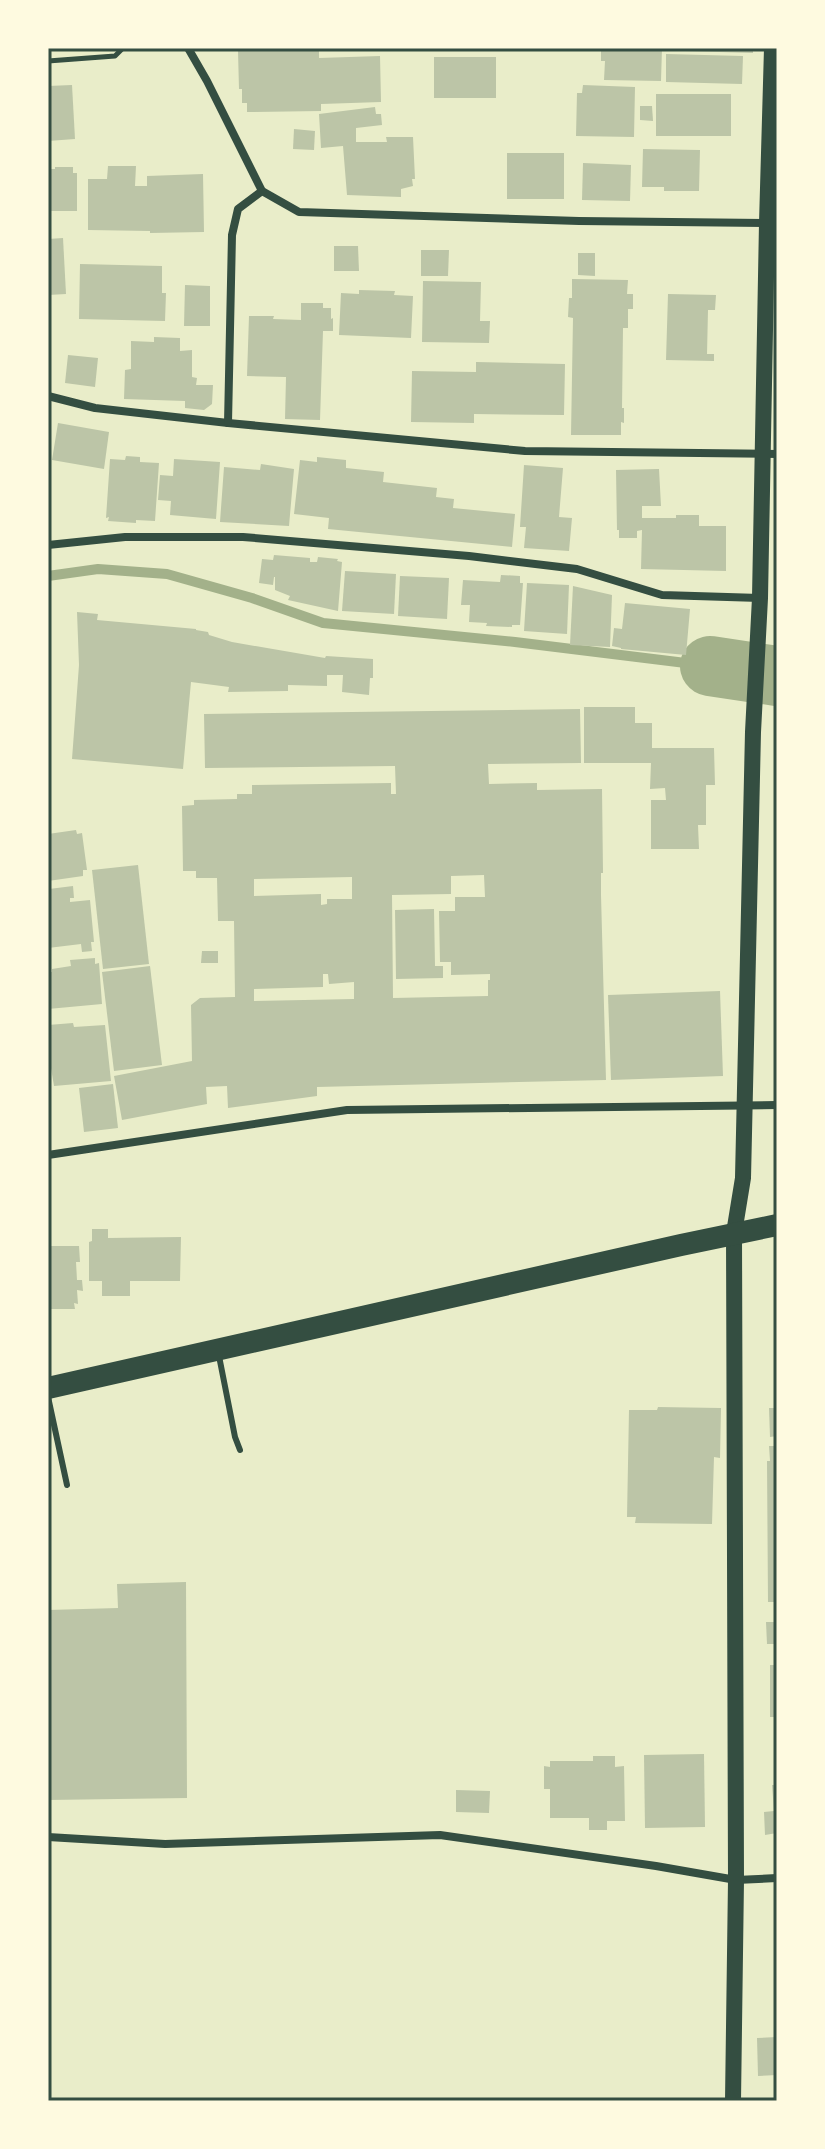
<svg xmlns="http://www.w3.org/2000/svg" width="825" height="2149" font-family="Lora,serif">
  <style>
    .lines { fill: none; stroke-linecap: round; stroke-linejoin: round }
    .stream { stroke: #a3b18a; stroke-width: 10 }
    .river { stroke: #a3b18a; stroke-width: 60 }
    .building { fill: #bcc5a7; fill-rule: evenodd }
    .path { stroke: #344e41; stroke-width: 5 }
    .service { stroke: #344e41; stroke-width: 6 }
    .minor { stroke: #344e41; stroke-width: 8 }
    .secondary { stroke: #344e41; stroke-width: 16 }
    .trunk { stroke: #344e41; stroke-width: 22 }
    .neatline { fill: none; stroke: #344e41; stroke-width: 3 }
  </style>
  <rect width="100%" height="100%" fill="#e9edc9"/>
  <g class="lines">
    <polyline class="stream" points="48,576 98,569 167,574 252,598 323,623 515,642 710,666"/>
    <polyline class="river" points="710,666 777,676"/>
  </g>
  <g class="building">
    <polygon points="268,48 319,48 319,58 380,56 381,102 321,104 321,111 247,112 247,103 242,103 242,89 239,89 238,51 269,51"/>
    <polygon points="601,48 662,48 661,81 604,80 605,61 601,61"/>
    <polygon points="685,48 753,48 753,53 685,51"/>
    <polygon points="666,54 743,56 742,84 666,82"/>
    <rect x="434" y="57" width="62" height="41"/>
    <polygon points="72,85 75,139 48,141 48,86"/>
    <polygon points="583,85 635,87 634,137 576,136 577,93 582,93"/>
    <rect x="656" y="94" width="75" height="42"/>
    <polygon points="640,106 652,106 653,121 640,120"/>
    <polygon points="375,107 376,114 381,114 382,125 356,128 356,142 387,142 386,137 413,137 415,179 412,179 413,186 401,189 401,197 347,195 343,146 321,148 319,114"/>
    <polygon points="294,129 315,131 314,150 293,149"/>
    <polygon points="643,149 700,150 699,191 664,191 664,187 642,187"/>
    <rect x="507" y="153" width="57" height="46"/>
    <polygon points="583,163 631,165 630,201 582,200"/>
    <polygon points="108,166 136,166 135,186 147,186 147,176 203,174 204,232 150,233 150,231 88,230 88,179 107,179"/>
    <polygon points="55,167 73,167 73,173 77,173 77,211 48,211 48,169 55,169"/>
    <polygon points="63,238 66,294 48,295 48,239"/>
    <polygon points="334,246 358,246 359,271 334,271"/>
    <polygon points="421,250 449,250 448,276 421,276"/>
    <polygon points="578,253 595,253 595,276 578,275"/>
    <polygon points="80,264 162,266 162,293 166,293 165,321 79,319"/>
    <polygon points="572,279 628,280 627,294 633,294 633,309 628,309 628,328 623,328 622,408 624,408 624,423 621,422 621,435 571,435 573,318 568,317 569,298 572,298"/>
    <polygon points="423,281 481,282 480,321 490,321 489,343 422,342"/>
    <polygon points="185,285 210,286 210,326 184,326"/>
    <polygon points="359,290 395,291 394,295 413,296 411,338 339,335 341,293 359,294"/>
    <polygon points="668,294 716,295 715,310 708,310 707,354 714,354 714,361 666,360"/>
    <polygon points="301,303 323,303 323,308 331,308 331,319 333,318 333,331 323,331 320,420 285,419 286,377 247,376 249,316 274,316 273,319 301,320"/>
    <polygon points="154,337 180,338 180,351 192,350 192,377 197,378 196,385 213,385 212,404 204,410 185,408 185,401 124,399 125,370 131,369 131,341 154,342"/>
    <polygon points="68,355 98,358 95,387 65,383"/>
    <polygon points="476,362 565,364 564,415 474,414 474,423 411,422 412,371 476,372"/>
    <polygon points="58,423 109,432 104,469 52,460"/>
    <polygon points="126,456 140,457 140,462 159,463 155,521 136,520 136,523 108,521 109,517 106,518 110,459 125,460"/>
    <polygon points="317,457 346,460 346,468 384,472 383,482 437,488 436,497 454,499 453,508 515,514 512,547 328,529 329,518 294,514 300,460 317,462"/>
    <polygon points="174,459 220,462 216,519 170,515 171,501 158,500 160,475 173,476"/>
    <polygon points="261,464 294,469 289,526 220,522 224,467 260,470"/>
    <polygon points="524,465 563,468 559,517 572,518 569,551 524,548 526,527 520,527"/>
    <polygon points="659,469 661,506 642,506 642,518 676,518 676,515 699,515 699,526 726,526 726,571 641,569 642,530 637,531 637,538 619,538 619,530 617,530 616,470"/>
    <polygon points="274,555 310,558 310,562 317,562 318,557 338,559 337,561 342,562 338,611 288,600 290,596 275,590 275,577 274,577 273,585 259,583 262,559 273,560"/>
    <polygon points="345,571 396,574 394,614 342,611"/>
    <polygon points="501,575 520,576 520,583 523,583 520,625 512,625 512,627 486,626 487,623 469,622 470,605 461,605 463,580 500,582"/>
    <polygon points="400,576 449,578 447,619 398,616"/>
    <polygon points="527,583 569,585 567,634 524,631"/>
    <polygon points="573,586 612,595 610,647 570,645"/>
    <polygon points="625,603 690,609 686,655 621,649 621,648 612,646 614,628 622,629"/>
    <polygon points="77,612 98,614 97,620 196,629 196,630 208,632 209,635 232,642 325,658 326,656 373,659 373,678 370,678 369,695 342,692 343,675 327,675 327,686 288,685 288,691 228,692 229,687 191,682 183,769 72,759 79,665"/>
    <polygon points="584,707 635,707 635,723 652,723 652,748 714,748 715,785 706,785 706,825 698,825 699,849 651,849 651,800 666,800 665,788 650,789 651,763 584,763"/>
    <path d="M580,709l1,54 -93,1 1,20 48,-1v7l65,-1 1,84h-2v22l5,185 -289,7v9l-89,12 -1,-22 -21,1 1,17 -85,16 -8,-44 78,-15 -1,-56 9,-7 35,-1 -1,-76h-16l-1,-43h-21v-7h-13l-1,-65 12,-1v-5l43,-1v-5h15v-9l139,-2v11h5l-1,-28 -190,2 -1,-54zM484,875l1,22h-30v14h-16l1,51h11v13l39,-1v6h-2v16l-95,2 -1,-103 59,-1v-18zM352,877v22h-25v5l-6,1v-11l-67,2v-17zM323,974h5l1,10 25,-2v17l-100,2v-12l69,-2z"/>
    <polygon points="76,830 77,834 82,833 87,870 83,870 83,876 48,881 48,834"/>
    <polygon points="138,865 149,964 103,969 92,870"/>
    <polygon points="73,886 74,898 70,898 70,902 90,900 94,942 91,942 92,951 82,952 81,944 48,948 49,889"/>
    <polygon points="434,909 435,966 443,966 443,978 396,979 395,910"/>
    <polygon points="202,951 218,951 218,963 201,963"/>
    <polygon points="95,958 95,964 99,963 102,1004 48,1009 48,972 52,972 52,969 71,966 70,960"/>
    <polygon points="150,966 162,1065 114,1071 102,972"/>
    <polygon points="720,991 723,1076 611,1080 608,995"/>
    <polygon points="73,1023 74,1027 105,1025 111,1081 54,1086 48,1050 48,1025"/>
    <polygon points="113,1084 118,1128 84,1132 79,1088"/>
    <polygon points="92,1229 108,1229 108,1238 181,1237 180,1281 130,1281 130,1296 102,1296 102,1281 89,1281 89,1242 92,1241"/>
    <polygon points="48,1246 79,1246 80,1262 76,1262 77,1280 82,1280 83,1291 77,1290 78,1304 74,1303 75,1309 48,1309"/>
    <polygon points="658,1407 721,1408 720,1458 714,1457 712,1524 635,1523 636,1517 627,1517 629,1410 657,1410"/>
    <polygon points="769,1408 777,1408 777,1436 770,1437"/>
    <polygon points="769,1446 777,1446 777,1602 768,1602 767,1461 770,1461"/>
    <polygon points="186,1582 187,1798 48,1800 48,1610 118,1608 117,1584"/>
    <polygon points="766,1622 777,1622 777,1644 767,1644"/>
    <rect x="770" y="1665" width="7" height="52"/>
    <polygon points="704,1754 705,1827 645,1828 644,1755"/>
    <polygon points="593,1756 615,1756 615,1767 624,1766 625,1821 607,1821 607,1830 589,1830 589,1818 550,1818 550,1789 544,1789 544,1766 550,1767 550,1761 593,1761"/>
    <polygon points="772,1785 777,1785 777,1833 765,1835 764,1812 774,1811"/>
    <polygon points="456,1790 490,1791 489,1813 456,1812"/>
    <polygon points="777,2037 777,2075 758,2076 757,2038"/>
  </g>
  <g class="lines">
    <polyline class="path" points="48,61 115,56 123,48"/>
    <g class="service">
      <polyline points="219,1356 235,1437 240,1450"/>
      <polyline points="48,1397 67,1485"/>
    </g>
    <g class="minor">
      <polyline points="188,48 207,81 262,191 299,212 579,221 767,223"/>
      <polyline points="48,396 95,408 228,423 525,451 777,454"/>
      <polyline points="228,423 232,235 238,209 262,191"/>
      <polyline points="48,545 125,537 243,537 469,556 577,569 662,595 760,598"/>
      <polyline points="48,1155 347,1110 777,1105"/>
      <polyline points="48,1837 165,1844 440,1835 656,1866 736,1880 777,1878"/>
    </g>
    <polyline class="secondary" points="733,2101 736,1880 734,1233 743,1178 753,732 760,598 767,223 772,48"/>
    <polyline class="trunk" points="48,1388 681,1245 777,1225"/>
  </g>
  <rect width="825" height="2149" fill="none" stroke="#fefae0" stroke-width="100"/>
  <rect x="50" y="50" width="725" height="2049" class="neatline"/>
</svg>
